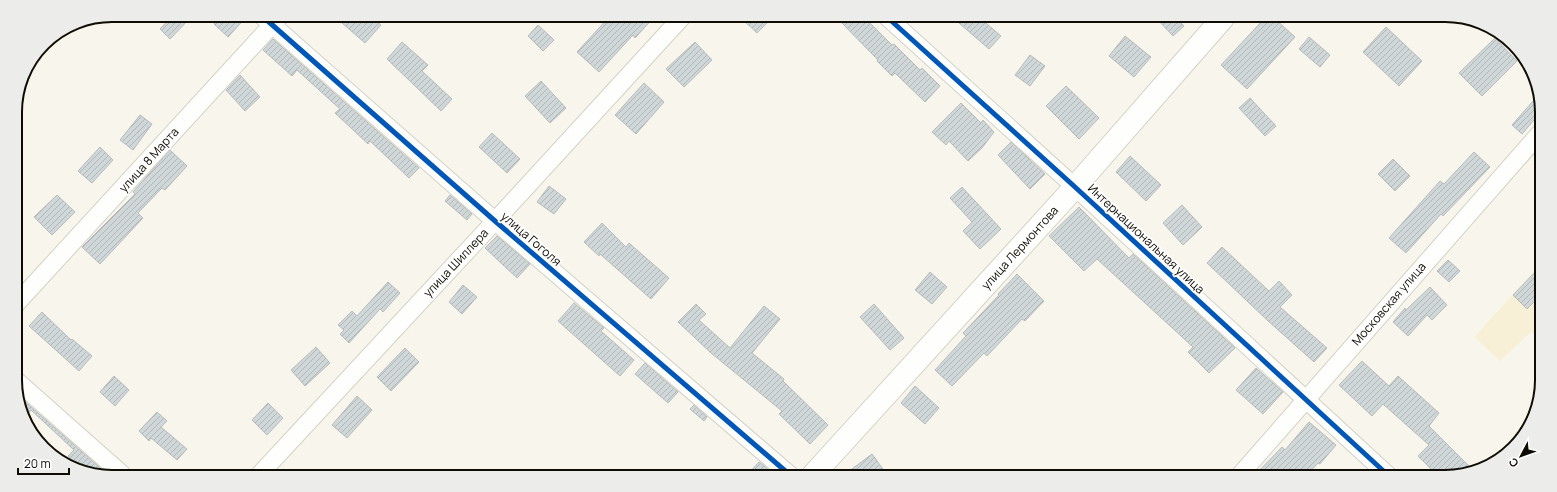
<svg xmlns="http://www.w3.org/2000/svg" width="1557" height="492" font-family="Manrope,sans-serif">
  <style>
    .built { fill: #f7f0d7 }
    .building { fill: url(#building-hatch); stroke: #b7bcba }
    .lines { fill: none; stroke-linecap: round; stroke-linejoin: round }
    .street-casing { stroke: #d4d1c7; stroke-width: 19 }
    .secondary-casing { stroke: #d4d1c7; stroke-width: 24 }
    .street { stroke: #fefefc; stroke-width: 17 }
    .secondary { stroke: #fefefc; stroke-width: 22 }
    .cycleway-casing { stroke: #fff; stroke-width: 8 }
    .cycleway { stroke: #0057b8; stroke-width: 5 }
    .labels { text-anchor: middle; stroke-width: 3.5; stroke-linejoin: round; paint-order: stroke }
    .street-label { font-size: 12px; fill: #0f0c03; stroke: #fff }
    .rim { fill: none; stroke: #0f0c03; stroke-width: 2 }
  </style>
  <defs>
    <pattern id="building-hatch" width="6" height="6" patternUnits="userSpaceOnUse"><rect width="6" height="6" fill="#cfd7d9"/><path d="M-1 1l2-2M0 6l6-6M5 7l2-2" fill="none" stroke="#b1b7b9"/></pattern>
  </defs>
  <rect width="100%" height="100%" fill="#f8f6ec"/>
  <polygon class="built" points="1539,266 1539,338 1531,332 1500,361 1474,337"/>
  <g class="building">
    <polygon points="173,15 193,15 170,39 160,29"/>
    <polygon points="221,15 248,15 228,37 214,24"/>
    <polygon points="349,16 370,16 381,25 365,43 342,23"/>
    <polygon points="610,16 655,16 635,38 633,35 599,72 577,52"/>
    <polygon points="740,17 773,17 757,33"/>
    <polygon points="836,17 864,17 892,45 894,44 920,70 922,68 940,86 925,102 895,73 892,76 877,61 878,60"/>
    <polygon points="952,17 979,17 1001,36 989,49"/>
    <polygon points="1156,18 1176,18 1184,26 1173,36"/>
    <polygon points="1265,18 1274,18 1295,37 1247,89 1221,65"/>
    <polygon points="538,25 554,40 543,51 528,36"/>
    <polygon points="1386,27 1422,61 1399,86 1363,52"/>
    <polygon points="1125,36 1151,57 1134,77 1109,56"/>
    <polygon points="1309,37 1330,55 1320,67 1299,49"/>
    <polygon points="1495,38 1517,61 1482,96 1459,73"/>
    <polygon points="273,39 419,168 409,178 370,141 368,144 335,113 340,109 297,70 292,76 263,50"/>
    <polygon points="402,42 428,65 422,71 452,99 441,111 387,59"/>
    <polygon points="695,42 712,60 684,87 666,69"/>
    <polygon points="1030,55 1045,66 1030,86 1015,75"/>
    <polygon points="240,75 260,97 245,111 226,90"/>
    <polygon points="541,81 566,108 550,123 525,96"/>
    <polygon points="644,83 664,102 636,134 615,115"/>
    <polygon points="1066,86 1099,118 1079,139 1046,106"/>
    <polygon points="1540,93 1540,113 1522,134 1512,125"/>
    <polygon points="1250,98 1276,126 1265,136 1239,108"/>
    <polygon points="961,103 981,123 983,120 994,132 982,148 968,161 949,141 946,145 932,132"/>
    <polygon points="140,115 152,124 133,150 120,140"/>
    <polygon points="492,133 520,159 507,173 479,147"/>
    <polygon points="1011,142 1045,174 1030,189 998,155"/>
    <polygon points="100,147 113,160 92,183 78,171"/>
    <polygon points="170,150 187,166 165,190 162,188 138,213 143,218 100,264 82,247 135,194 133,192"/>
    <polygon points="1474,152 1490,167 1443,216 1441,214 1406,253 1389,238 1440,181 1444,184"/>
    <polygon points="1130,156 1161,185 1146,201 1116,172"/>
    <polygon points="1393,159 1410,176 1395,191 1378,174"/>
    <polygon points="549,186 566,199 554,214 537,202"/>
    <polygon points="962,187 1001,229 980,249 963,231 972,222 950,198"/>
    <polygon points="57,195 75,212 52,235 34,217"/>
    <polygon points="450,195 472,214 467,220 445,201"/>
    <polygon points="1182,205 1202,227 1183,245 1163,223"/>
    <polygon points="1079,207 1129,258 1133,254 1235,348 1209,373 1188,352 1193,347 1097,259 1084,271 1049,236"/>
    <polygon points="602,223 626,247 629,243 669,278 651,299 600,254 599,256 584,242"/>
    <polygon points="497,236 530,264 517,278 485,248"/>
    <polygon points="1222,247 1269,291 1279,281 1292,295 1280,307 1327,348 1314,362 1267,320 1207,263"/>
    <polygon points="1448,260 1460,271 1449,282 1437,271"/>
    <polygon points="1539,268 1539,297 1527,309 1513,295"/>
    <polygon points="930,272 947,287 932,304 915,290"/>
    <polygon points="1017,274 1044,301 1025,321 1022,319 987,356 984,353 952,386 935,370 966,336 963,333 999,295 998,294"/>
    <polygon points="388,282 400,293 383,312 380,309 349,343 340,334 344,330 338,325 352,311 357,316"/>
    <polygon points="463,285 477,297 462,314 449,302"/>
    <polygon points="1430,287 1447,305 1432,320 1427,315 1408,336 1393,322 1405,308 1406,310"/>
    <polygon points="574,303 604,328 601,331 634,360 620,376 558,321"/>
    <polygon points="696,304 706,314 699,320 730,348 764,306 780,319 752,353 784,379 783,381 828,425 810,444 779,414 782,411 711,353 678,322"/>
    <polygon points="874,304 904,338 890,350 860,317"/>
    <polygon points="42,312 71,340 72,339 92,356 79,371 29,326"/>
    <polygon points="316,347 330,363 305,386 291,370"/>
    <polygon points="405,348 419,362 391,391 377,377"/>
    <polygon points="1362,361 1389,386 1398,376 1439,413 1429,426 1472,469 1451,477 1439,477 1418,456 1429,445 1383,404 1372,416 1339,385"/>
    <polygon points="645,363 678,392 668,403 635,374"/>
    <polygon points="1256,368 1283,392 1263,414 1236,390"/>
    <polygon points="114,376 129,390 115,406 100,392"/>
    <polygon points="915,386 939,408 925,424 901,403"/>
    <polygon points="357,396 372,410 347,438 332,425"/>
    <polygon points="22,399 107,474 88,474 68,456 74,450 31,410 26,417 19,403"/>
    <polygon points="268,403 283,418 267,435 252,420"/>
    <polygon points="694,405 707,417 704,421 690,409"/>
    <polygon points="157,412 167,421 161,427 187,449 177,460 151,438 149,441 139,431"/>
    <polygon points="1309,422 1336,445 1320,464 1318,463 1306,476 1254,476 1282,447 1285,450"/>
    <polygon points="872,454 888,476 844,475"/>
    <polygon points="759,462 775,475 747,475"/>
  </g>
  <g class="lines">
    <defs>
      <g id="street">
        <polyline points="261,15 495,221 790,475"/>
        <polyline points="887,17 1075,187 1390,477"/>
        <polyline points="16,304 281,15"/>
        <polyline points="17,381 122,474"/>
        <polyline points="260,474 495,221 683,16"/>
        <polyline points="1239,476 1540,133"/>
      </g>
      <polyline id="secondary" points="813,475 1075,187 1223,18"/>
    </defs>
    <use href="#street" class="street-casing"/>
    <use href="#secondary" class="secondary-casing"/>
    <use href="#street" class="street"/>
    <use href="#secondary" class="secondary"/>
    <defs>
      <g id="cycleway">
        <polyline points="261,15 495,221 790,475"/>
        <polyline points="887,17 1075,187 1390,477"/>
      </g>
    </defs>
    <use href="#cycleway" class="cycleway-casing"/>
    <use href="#cycleway" class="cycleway"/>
  </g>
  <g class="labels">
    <g class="street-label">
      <text transform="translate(149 160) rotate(-48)" y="4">улица 8 Марта</text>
      <text transform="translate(531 239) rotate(41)" y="4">улица Гоголя</text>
      <text transform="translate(1146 239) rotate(43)" y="4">Интернациональная улица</text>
      <text transform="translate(1020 248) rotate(-48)" y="4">улица Лермонтова</text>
      <text transform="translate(456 263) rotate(-47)" y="4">улица Шиллера</text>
      <text transform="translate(1389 304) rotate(-49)" y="4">Московская улица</text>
    </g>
  </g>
  <path d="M0 0H1557V492H0ZM112 22H1445A90 90 0 0 1 1535 112V380A90 90 0 0 1 1445 470H112A90 90 0 0 1 22 380V112A90 90 0 0 1 112 22Z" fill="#ececeb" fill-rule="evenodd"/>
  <path class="rim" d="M112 22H1445A90 90 0 0 1 1535 112V380A90 90 0 0 1 1445 470H112A90 90 0 0 1 22 380V112A90 90 0 0 1 112 22Z"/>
  <g transform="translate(1521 456) rotate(229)" stroke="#ffffff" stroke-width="3" paint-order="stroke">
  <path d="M0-3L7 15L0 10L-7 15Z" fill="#0f0c03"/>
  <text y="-6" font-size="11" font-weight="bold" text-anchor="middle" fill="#0f0c03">С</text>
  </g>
  <path d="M18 468v6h51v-6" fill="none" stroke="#0f0c03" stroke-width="2"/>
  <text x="24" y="468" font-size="12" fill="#0f0c03" stroke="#ffffff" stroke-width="3" paint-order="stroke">20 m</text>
</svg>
